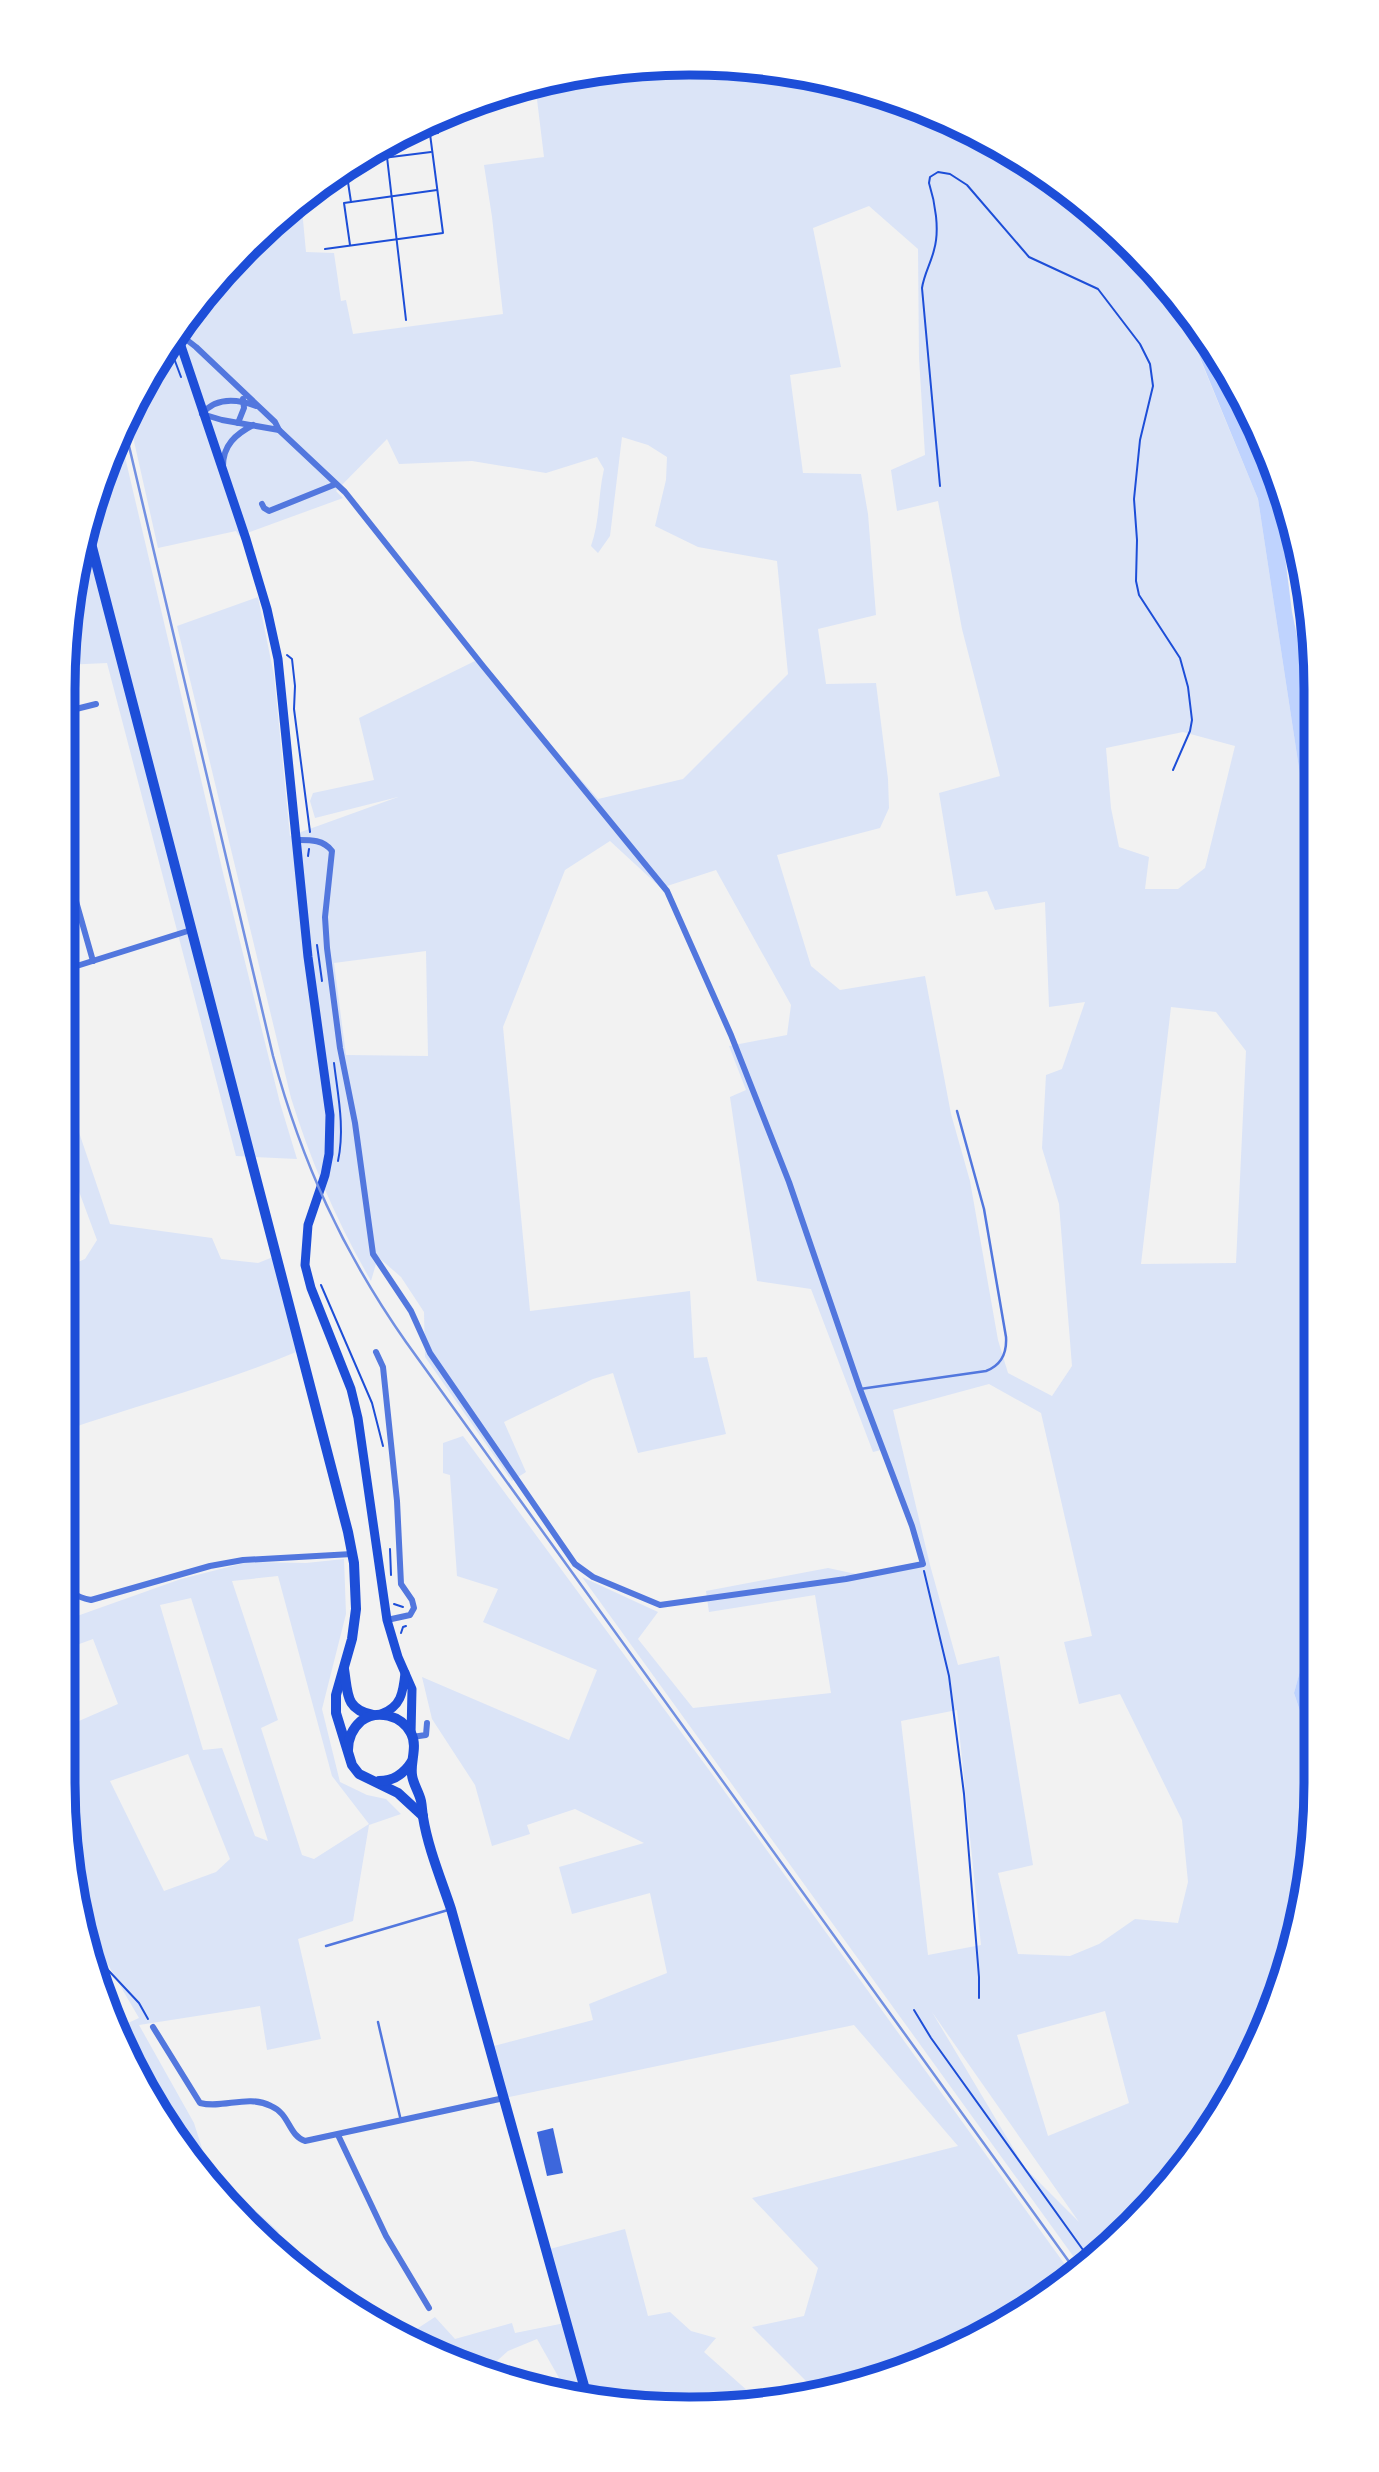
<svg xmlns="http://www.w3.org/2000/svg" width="1379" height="2472" font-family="'Work Sans',sans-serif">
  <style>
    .green { fill: #dbe4f7; fill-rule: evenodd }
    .water { fill: #bfd3fe }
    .building { fill: #3d67dc }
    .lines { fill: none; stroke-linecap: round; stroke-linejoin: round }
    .path { stroke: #1d4ed8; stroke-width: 2 }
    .service { stroke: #5277de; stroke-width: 2.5 }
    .minor { stroke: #5277de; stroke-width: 6 }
    .secondary { stroke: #1d4ed8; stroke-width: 9 }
    .primary { stroke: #1d4ed8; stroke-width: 10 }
    .rail { stroke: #7290e2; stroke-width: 2.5 }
    .rim { fill: none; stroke: #1d4ed8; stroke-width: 9 }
  </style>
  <rect width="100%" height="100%" fill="#f2f2f2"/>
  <g class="green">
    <path d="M648,64l123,4 120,28 111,51 101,72 74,84 81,196 53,348 3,773 -20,73 20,60 1,70 -20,122 -63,150 -129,158 -22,14 -499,-690 76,35 -20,27 55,69 138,-15 -16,-98 -106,17 -3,-21 122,-23 42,9 52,-11 -37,-117 -12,3 -62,-163 -54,-8 -27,-184 16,-7 -17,-44 58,-11 4,-30 -75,-135 -55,18 -51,-47 -45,29 -62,157 27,284 160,-20 4,67 13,-1 19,77 -88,19 -25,-80 -20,6 -89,43 22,50 -14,9 -87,-124 -1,-45 -23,-35 -23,-20 -7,24c-34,-59 -60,-119 -80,-183l-114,-472 81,-29 16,78 16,161 108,-39 -83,21 -5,-17 3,-8 61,-13 -15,-62 118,-58 121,139 85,-20 105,-105 -11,-113 -79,-14 -43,-21 11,-46 1,-23 -19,-12 -26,-8 -12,99 -12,17 -7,-7c9,-25 7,-51 13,-77l-7,-12 -51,16 -74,-12 -73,3 -12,-25 -51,52 7,7 -104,38 -3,-5 -78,17 -29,-129 18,-42 71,-100 83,-78 5,53 28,1 7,48 5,-1 7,34 150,-20 -11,-97 -8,-52 60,-8 -9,-74zM869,206l49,43 1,109 6,97 -34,15 6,41 41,-10 24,128 38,147 -61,17 17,103 31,-5 8,19 50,-8 4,105 36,-5 -23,67 -16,6 -4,73 17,56 13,162 -20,30 -44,-23 -10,-33 -28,-159 -19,-67 -26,-138 -85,14 -29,-24 -34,-111 103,-27 9,-20 -1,-29 -12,-96 -50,1 -8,-55 58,-14 -8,-101 -7,-40 -58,-1 -13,-98 51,-8 -28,-139zM1183,732l52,14 -30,122 -27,21h-33l4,-32 -30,-10 -8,-39 -5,-60zM426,951l2,105 -82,-1 -12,-92zM1171,1007l45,5 30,39 -10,212 -95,1zM989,1384l52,29 51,223 -28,6 15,62 41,-10 62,126 6,62 -10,41 -43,-4 -36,25 -29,12 -52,-2 -20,-81 35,-8 -34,-209 -41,9 -28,-100 -37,-155zM957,1710l24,235 -53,10 -27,-234zM1105,2011l24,92 -81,33 -31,-101zM932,2012l147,210 -54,-54z"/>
    <polygon points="121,440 224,877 280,1103 297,1159 236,1156 107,663 64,665 64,649 73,594 88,591 79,558 84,527"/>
    <path d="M64,1088l46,136 102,14 9,21 37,4 15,-6 23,95c-75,32 -155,52 -233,79l1,-163 21,-9 12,-19 -33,-89z"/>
    <polygon points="463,1436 712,1774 1071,2273 930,2361 813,2388 752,2327 804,2316 818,2268 752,2198 958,2146 854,2025 504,2098 490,2047 593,2020 589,2004 667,1973 650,1893 572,1914 559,1867 644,1843 575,1809 527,1825 530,1834 492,1846 475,1785 432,1719 422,1677 569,1740 597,1670 483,1622 498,1589 457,1576 450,1475 443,1473 443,1443"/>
    <path d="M344,1559l2,55 -24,95 18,73 27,13 19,4 15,15 -32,11 -16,96 -55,18 23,100 -54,11 -7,-44 -121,19 55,98 14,44 71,65 -5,9 -81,-77 -74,-137 20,-9 -39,-67 -9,3 -28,-172v-85l9,27 46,-20 -25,-65 -30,11v-29l118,-42 67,-17 58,1zM278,1576l54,200 37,48 -55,35 -12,-4 -41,-127 17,-8 -46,-139zM191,1598l77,243 -13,-5 -33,-88 -19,2 -43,-145zM188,1754l42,105 -14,13 -52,19 -54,-110z"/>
    <polygon points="625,2229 648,2316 670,2312 691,2331 716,2338 704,2352 759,2401 731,2408 567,2392 537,2339 508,2351 489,2368 490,2371 409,2334 435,2317 455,2339 512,2323 515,2333 565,2323 546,2250"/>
  </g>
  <g class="water">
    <polygon points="1178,304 1210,341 1281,484 1277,493 1292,612 1311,704 1311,847 1258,499"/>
    <polygon points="1314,1620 1314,1753 1294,1693"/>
  </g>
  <polygon class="building" points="553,2128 563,2173 547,2176 537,2132"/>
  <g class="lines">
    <g class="path">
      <polyline points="392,140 438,133 437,118"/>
      <polyline points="387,157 406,320"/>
      <polyline points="359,161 431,152"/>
      <polyline points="346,169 351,202 344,203 350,245"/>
      <polyline points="351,202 437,190"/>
      <polyline points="325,249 443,233 430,134"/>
      <polyline points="169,345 181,377"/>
      <path d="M940,486l-18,-198c2,-14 9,-25 12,-38 6,-20 1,-48 -5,-67l1,-6 8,-5 12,2 17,11 62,72 69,32 42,55 10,20 3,22 -13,54 -6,59 3,41 -1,41 3,14 41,63 8,29 4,33 -2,11 -17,39"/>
      <polyline points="287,655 292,659 295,686 294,709 310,832"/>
      <polyline points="308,856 309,849"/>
      <polyline points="317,945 322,981"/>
      <path d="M334,1063c4,33 11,65 4,98"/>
      <polyline points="321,1285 372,1403 383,1446"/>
      <polyline points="390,1549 391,1575"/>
      <polyline points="924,1571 949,1676 964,1794 979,1977 979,1998"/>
      <polyline points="394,1604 403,1607"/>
      <polyline points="401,1633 403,1627 406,1626"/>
      <polyline points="88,1936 94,1955 139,2003 148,2019"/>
      <polyline points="914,2010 931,2038 1091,2261"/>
    </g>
    <g class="service">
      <path d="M860,1389l126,-18c16,-6 21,-18 20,-34l-22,-128 -27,-98"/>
      <polyline points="326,1946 448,1910"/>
      <polyline points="378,2022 401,2121"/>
    </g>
    <g class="minor">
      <path d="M178,333l18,14 79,75 4,8 66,62 138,174 184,225 64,144 58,147 71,207 52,137 11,38 -77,15 -186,26 -67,-28 -18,-13 -145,-211 -19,-42 -38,-57 -18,-131 -15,-75 -13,-100 -2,-31 7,-66c-9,-12 -23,-11 -37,-11"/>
      <path d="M256,406c-19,-7 -40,-9 -54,8l20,6 57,10"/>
      <polyline points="238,423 244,408 243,399"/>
      <path d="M223,466c0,-21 13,-32 30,-41"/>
      <polyline points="262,504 264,508 269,511 336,484"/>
      <polyline points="64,712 96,704"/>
      <polyline points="64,859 93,961"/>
      <polyline points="64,970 191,930"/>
      <polyline points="376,1352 383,1367 397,1501 401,1584 412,1600 414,1608 410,1615 387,1620"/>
      <path d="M63,1577c5,15 13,20 28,23l119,-34 33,-6 109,-6"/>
      <polyline points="412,1737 426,1735 427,1723"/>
      <path d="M153,2027l47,76c24,6 47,-9 71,3 19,8 17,29 34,35l199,-43"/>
      <polyline points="338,2135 386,2236 429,2308"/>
    </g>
    <g class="secondary">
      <polyline points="177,334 246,539 267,609 278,659 308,957 330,1115 329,1154 325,1175 308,1225 305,1265 311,1288 351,1389 358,1418 387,1620 398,1657 412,1689 411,1734"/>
      <path d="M381,1714c20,-7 22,-21 24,-41"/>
    </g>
    <g class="primary">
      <polyline points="86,524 348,1532 354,1563 356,1609 352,1639 336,1695 336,1713 352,1765 359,1774 398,1793 423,1816"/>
      <path d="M344,1669c4,24 1,41 29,46"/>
      <path d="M348,1750c0,-12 4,-21 13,-29 16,-12 40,-6 50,12 7,14 -1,28 1,42 1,9 7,17 9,26 1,5 1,10 2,16 5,31 18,62 28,92l135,484"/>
      <path d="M379,1781c15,0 25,-7 33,-20"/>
    </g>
    <path class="rail" d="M125,429l148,627c29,107 70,196 133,286l669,928"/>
  </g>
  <path d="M0 0H1379V2472H0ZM689 75H690A614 614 0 0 1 1304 689V1783A614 614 0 0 1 690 2397H689A614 614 0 0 1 75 1783V689A614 614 0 0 1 689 75Z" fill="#fff" fill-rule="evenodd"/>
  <path class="rim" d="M689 75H690A614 614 0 0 1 1304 689V1783A614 614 0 0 1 690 2397H689A614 614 0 0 1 75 1783V689A614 614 0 0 1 689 75Z"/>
</svg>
